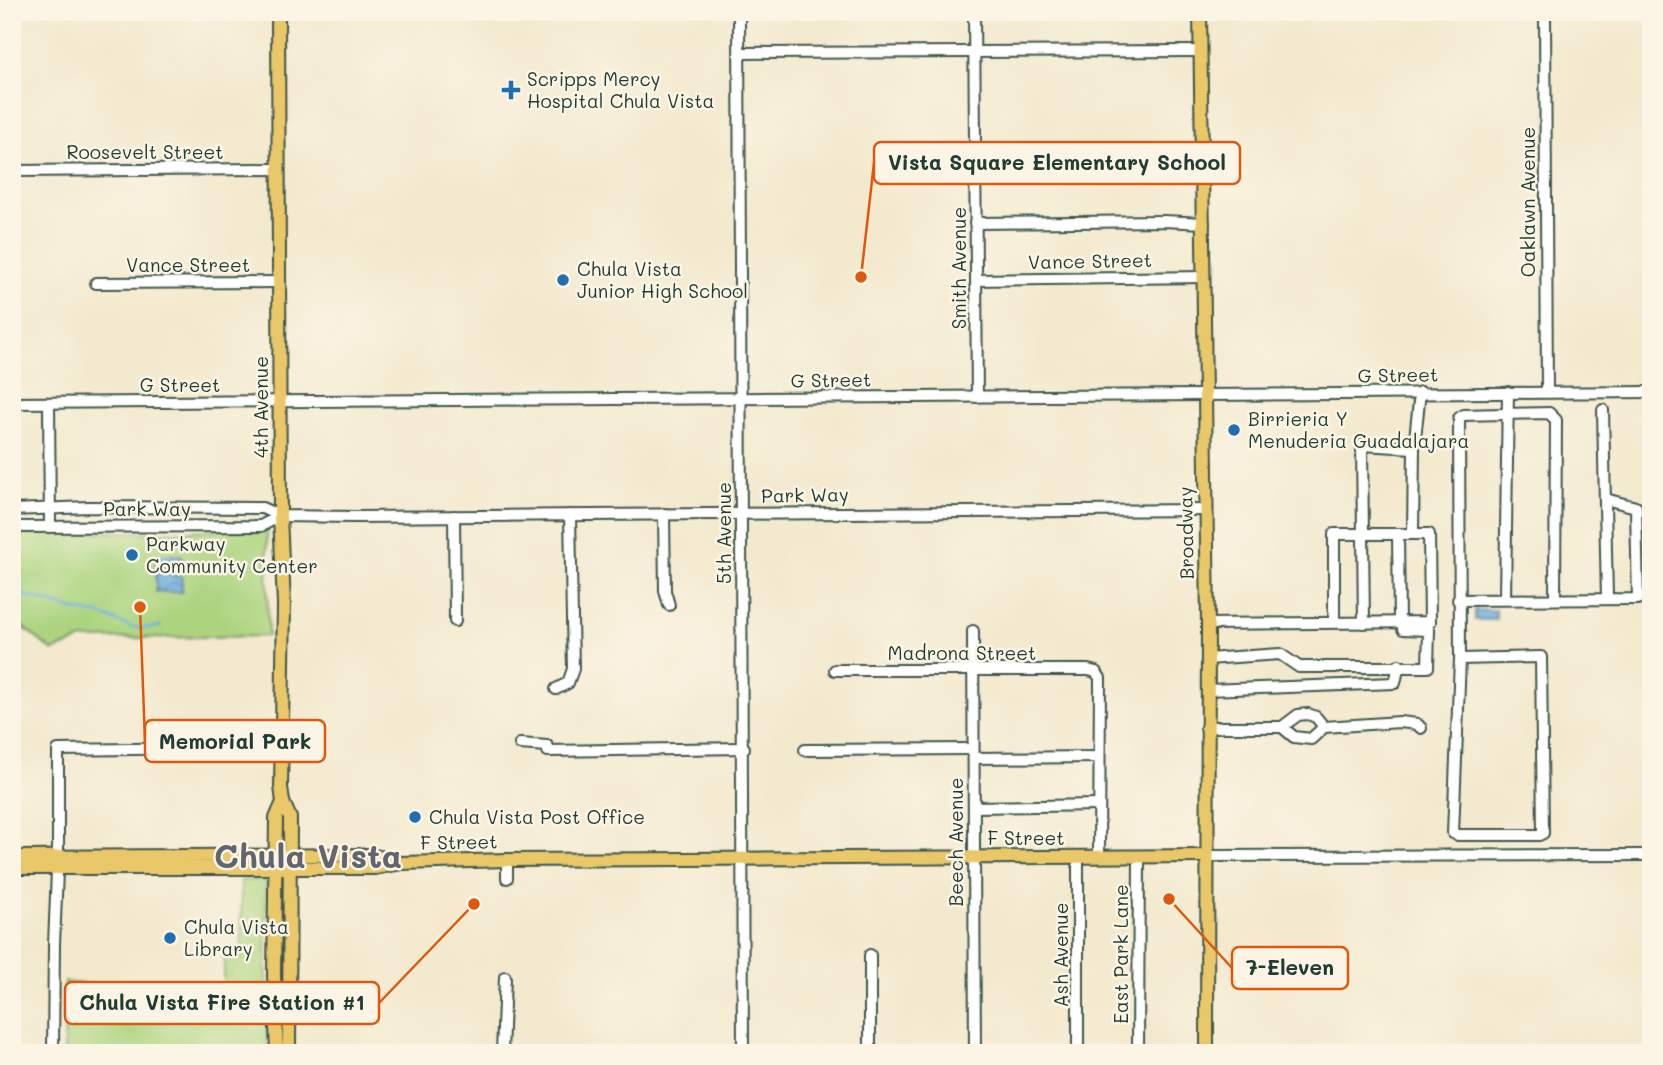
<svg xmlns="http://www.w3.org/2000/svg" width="1663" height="1065" font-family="Mali,sans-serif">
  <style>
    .park { fill: #acd47f; stroke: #66885a; stroke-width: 2 }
    .water { fill: url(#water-waves); stroke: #45748a; stroke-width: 2 }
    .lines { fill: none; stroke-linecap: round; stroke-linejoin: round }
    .stream { stroke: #6bacdf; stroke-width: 2.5 }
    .minor-casing { stroke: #3f574b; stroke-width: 14 }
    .major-casing { stroke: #3f574b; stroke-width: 16 }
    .minor { stroke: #fff; stroke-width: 10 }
    .major { stroke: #eac769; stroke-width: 12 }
    .poi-dot { fill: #1f6fb2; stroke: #fcf5e5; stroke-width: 2.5 }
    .labels { text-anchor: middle; stroke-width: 5; stroke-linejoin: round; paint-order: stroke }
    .poi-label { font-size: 19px; fill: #1f3d34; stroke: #fcf5e5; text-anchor: start }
    .street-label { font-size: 19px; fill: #1f3d34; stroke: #fcf5e5 }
    .town-label { font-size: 33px; font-weight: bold; fill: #62646e; stroke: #fcf5e5 }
    .leader { fill: none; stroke: #de580e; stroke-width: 2.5 }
    .callout-dot { fill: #de580e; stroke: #fcf5e5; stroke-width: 2.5 }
    .callout { fill: #fcf5e5; stroke: #de580e; stroke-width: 2.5 }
    .callout-label { font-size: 21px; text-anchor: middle; font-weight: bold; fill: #1f3d34 }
  </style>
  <defs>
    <pattern id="water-waves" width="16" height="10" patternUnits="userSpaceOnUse" patternTransform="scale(1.75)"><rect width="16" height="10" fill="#6bacdf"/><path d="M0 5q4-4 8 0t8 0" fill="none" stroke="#578db6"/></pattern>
  </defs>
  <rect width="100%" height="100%" fill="#fcf5e5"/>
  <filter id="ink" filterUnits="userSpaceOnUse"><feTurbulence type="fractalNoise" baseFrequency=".0143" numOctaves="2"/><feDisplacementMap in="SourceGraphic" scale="14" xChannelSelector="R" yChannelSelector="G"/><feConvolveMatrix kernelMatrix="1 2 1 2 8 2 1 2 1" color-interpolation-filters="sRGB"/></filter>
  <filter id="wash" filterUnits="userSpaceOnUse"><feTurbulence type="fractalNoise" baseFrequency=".00686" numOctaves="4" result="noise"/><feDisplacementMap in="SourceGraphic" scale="28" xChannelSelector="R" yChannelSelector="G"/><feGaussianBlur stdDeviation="1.57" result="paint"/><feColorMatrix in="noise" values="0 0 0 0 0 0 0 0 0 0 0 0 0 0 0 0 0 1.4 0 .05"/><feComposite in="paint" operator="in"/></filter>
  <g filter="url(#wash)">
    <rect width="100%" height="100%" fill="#f3e9ce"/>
    <g class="park">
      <polygon points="225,529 267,529 268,636 83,639 53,651 19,624 12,624 12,531 156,533"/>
      <path d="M241,880h24l1,3 1,170h-203l1,-71 48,5c21,26 37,14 65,9 11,-1 22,0 33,0l1,-6 12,-2v-31h18z"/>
    </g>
    <g class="water">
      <polygon points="156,555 182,555 182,564 174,565 174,576 182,577 182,592 156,592"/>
      <rect x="1475" y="610" width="21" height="10"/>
    </g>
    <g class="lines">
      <path class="stream" d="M12,593c21,3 39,10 59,16 8,3 18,3 27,5 28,9 30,18 63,12"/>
    </g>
  </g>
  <g filter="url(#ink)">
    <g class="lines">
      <defs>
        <g id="minor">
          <polyline points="739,12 743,1053"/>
          <polyline points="974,12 977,397"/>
          <polyline points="1545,12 1547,392"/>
          <polyline points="740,53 1201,51"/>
          <polyline points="976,165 1203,165"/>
          <polyline points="12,171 277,169"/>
          <polyline points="975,223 1164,221 1204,223"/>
          <polyline points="976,280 1204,277"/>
          <polyline points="96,283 280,282"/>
          <polyline points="12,403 1651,392"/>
          <polyline points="49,403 50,527"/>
          <polyline points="1603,410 1607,598"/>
          <polyline points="12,510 89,507 262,508 280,516 354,517 1205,510"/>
          <polyline points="664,514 665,591 669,605"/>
          <polyline points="454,516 455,621"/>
          <polyline points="12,527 261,526 280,516"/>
          <polyline points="1413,534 1414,448 1420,392"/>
          <polyline points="1398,535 1399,622"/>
          <polyline points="1505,598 1508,392"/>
          <polyline points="1458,600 1638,599 1636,507 1605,499"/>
          <polyline points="1364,623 1362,445 1414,448"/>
          <polyline points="1208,624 1430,622 1429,534 1334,534 1334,622"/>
          <polyline points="973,631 975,1053"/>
          <polyline points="1207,659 1280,654 1299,667 1428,667 1429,630 1403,629"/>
          <polyline points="1460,659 1541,657 1543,833 1539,835 1458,835 1453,833 1460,659 1459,418 1463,415 1549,413 1556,420 1555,598"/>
          <polyline points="835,670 1088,670 1096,672 1100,678 1099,856"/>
          <polyline points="556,689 568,683 573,669 570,515"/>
          <polyline points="1207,690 1395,683 1399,665"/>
          <polyline points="1206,727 1282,727 1298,715 1308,714 1316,717 1324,727"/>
          <polyline points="1282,727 1294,737 1311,739 1324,727 1400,722 1417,724 1421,728"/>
          <polyline points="520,744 547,746 548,751 744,748"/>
          <polyline points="805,750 973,749"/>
          <polyline points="974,758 1098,757"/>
          <polyline points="974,807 1098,805"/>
          <polyline points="1207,856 1651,855"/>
          <polyline points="507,878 507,860"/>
          <polyline points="870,955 870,1053"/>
          <polyline points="53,1053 54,944 58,847 58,750 281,747"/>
          <polyline points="502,1053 505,977"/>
          <polyline points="1078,1053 1078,857"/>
          <polyline points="1138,1053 1139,856"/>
        </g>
        <g id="major">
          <polyline points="278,12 280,516 284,604 281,787 283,802 290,818 289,1053"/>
          <polyline points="1200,12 1208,624 1207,1053"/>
          <polyline points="12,857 370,855 395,860"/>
          <polyline points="12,868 375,868 402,863 507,860 1207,856"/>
          <polyline points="277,1053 274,975 276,818 283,802"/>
        </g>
      </defs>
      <use href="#minor" class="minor-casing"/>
      <use href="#major" class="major-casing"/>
      <use href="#minor" class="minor"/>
      <use href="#major" class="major"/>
    </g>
  </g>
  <g class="poi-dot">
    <path d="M507.5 79.5h7v7h7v7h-7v7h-7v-7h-7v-7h7z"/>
    <circle cx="563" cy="280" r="7"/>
    <circle cx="1234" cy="430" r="7"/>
    <circle cx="132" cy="555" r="7"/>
    <circle cx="415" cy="817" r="7"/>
    <circle cx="170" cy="938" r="7"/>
  </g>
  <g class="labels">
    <g class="poi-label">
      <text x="527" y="86">Scripps Mercy<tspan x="527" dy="22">Hospital Chula Vista</tspan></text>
      <text x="577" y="276">Chula Vista<tspan x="577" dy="22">Junior High School</tspan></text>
      <text x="1248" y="426">Birrieria Y<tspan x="1248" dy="22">Menuderia Guadalajara</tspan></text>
      <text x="146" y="551">Parkway<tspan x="146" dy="22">Community Center</tspan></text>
      <text x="429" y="824">Chula Vista Post Office</text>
      <text x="184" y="934">Chula Vista<tspan x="184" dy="22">Library</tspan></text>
    </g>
    <g class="street-label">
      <text x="145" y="159">Roosevelt Street</text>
      <text transform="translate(1528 202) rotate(-90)" y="7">Oaklawn Avenue</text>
      <text transform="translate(1090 261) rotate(-1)" y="7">Vance Street</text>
      <text x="188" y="272">Vance Street</text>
      <text transform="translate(959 268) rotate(-90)" y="7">Smith Avenue</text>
      <text transform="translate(1398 375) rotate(-1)" y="7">G Street</text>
      <text transform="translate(831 380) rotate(-1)" y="7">G Street</text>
      <text x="180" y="392">G Street</text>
      <text transform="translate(261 407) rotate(-90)" y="7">4th Avenue</text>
      <text transform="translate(805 495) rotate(-1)" y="7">Park Way</text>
      <text x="147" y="516">Park Way</text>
      <text transform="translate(724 533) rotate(-90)" y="7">5th Avenue</text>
      <text transform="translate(1186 533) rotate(-91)" y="7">Broadway</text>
      <text x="962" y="660">Madrona Street</text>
      <text x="1026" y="845">F Street</text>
      <text transform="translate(459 842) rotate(-1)" y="7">F Street</text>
      <text transform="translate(956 842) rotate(-90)" y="7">Beech Avenue</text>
      <text transform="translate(1121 954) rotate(-90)" y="7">East Park Lane</text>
      <text transform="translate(1061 955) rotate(-90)" y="7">Ash Avenue</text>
    </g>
    <g class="town-label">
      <text x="308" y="868">Chula Vista</text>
    </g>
  </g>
  <path class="leader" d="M861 277L874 163M140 607L145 741M1169 899L1232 968M474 904L379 1003"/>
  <g class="callout-dot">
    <circle cx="861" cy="277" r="7"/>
    <circle cx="140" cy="607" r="7"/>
    <circle cx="1169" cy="899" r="7"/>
    <circle cx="474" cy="904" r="7"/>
  </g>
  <g class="callout">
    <rect x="874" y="142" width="366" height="42" rx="7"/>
    <rect x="145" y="720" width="180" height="42" rx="7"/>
    <rect x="1232" y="947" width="116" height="42" rx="7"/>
    <rect x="65" y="982" width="314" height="42" rx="7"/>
  </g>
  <g class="callout-label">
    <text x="1057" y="170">Vista Square Elementary School</text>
    <text x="235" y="749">Memorial Park</text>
    <text x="1290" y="975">7-Eleven</text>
    <text x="222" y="1010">Chula Vista Fire Station #1</text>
  </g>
  <rect width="1663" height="1065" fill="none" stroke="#fcf5e5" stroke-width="42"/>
</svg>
